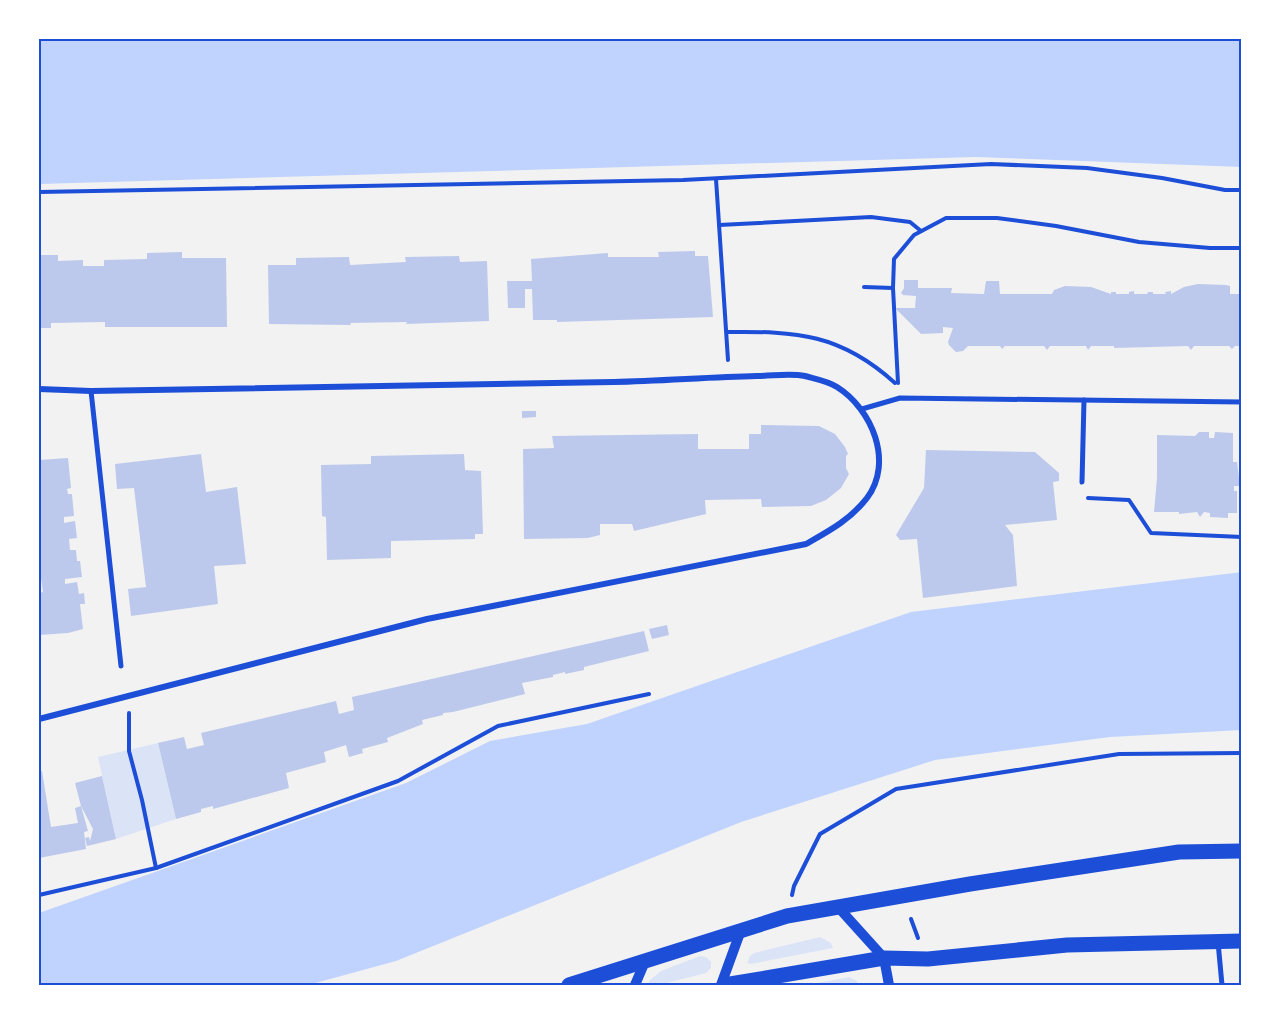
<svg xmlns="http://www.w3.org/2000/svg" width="1281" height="1024" font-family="Helvetica,sans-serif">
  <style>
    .green { fill: #dbe4f7 }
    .water { fill: #bfd3fe }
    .building { fill: #bdc9ec }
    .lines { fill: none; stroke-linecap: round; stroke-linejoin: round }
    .path { stroke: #1d4ed8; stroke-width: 4 }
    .pedestrian { stroke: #1d4ed8; stroke-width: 5 }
    .minor { stroke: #1d4ed8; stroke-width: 6 }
    .tertiary { stroke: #1d4ed8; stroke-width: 10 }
    .primary { stroke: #1d4ed8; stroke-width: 15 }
    .neatline { fill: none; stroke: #1d4ed8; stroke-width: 2 }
  </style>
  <rect width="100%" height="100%" fill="#f2f2f2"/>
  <g class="green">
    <polygon points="158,743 176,819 116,839 98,757"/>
    <polygon points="820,937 831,943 833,948 751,964 747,963 750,956 754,953"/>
    <polygon points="700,956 706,957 711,962 711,968 706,973 659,985 649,985 649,981 661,971"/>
    <polygon points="849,977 857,981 858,985 807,985"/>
  </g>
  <g class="water">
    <polygon points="39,39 1242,39 1242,167 975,157 39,184"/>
    <polygon points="1242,572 1242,730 1110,737 935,760 741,822 396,961 308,985 39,985 39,913 406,783 490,741 587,724 911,612"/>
  </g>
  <g class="building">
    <polygon points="695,251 695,256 708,256 713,317 557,322 557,320 533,320 532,289 525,289 525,308 508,308 507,281 532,281 531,259 608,253 608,257 659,257 658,252"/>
    <polygon points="182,252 182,258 226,258 227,327 105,327 105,322 51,323 51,328 39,328 39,255 58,255 58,261 83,260 83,266 104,266 104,260 147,259 147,253"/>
    <polygon points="459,256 460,262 487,261 489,321 406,324 407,322 350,323 351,325 269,324 268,265 296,265 296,258 349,257 350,265 406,262 405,257"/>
    <polygon points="904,280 918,280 918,288 952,288 951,293 984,294 986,281 999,281 1000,294 1052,294 1054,290 1065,286 1091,287 1111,294 1111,292 1116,292 1116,294 1129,294 1129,292 1134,291 1134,294 1147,294 1148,292 1153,292 1153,294 1166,294 1165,292 1171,291 1171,294 1184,287 1198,284 1226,285 1230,286 1230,294 1242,294 1242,346 1235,346 1232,349 1229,346 1194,346 1191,350 1188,346 1114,348 1114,346 1091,346 1088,350 1086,346 1050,346 1047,350 1044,346 1005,346 1002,349 1000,346 968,346 963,351 956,352 949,345 948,342 953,328 943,327 943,333 921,334 895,308 915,308 916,296 903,295 901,293 904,288"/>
    <polygon points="522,411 536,411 536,417 522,418"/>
    <polygon points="761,425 819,426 835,434 845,447 848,454 846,456 846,468 849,474 841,488 826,500 811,506 762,507 761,499 705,500 706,514 634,531 632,524 600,524 600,535 588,538 524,539 523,449 554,448 552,436 698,434 698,449 749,449 749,434 761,434"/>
    <polygon points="1199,432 1209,432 1209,438 1214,438 1215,432 1233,433 1233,462 1237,462 1240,486 1234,486 1234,491 1237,491 1237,513 1228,513 1228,518 1210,517 1210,513 1204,512 1200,517 1197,512 1179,514 1179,512 1154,512 1157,478 1157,435 1195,436"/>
    <polygon points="926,450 1035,452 1059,473 1059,481 1053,482 1057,520 1005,525 1013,535 1017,586 923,598 917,539 900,540 896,535 924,488"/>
    <polygon points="201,454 206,492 237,487 246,564 214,566 218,604 131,616 128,589 146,587 134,488 117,489 115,464"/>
    <polygon points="464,454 465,470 481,471 483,534 475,534 475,539 391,541 391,558 327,560 326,517 322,516 321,465 371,464 371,456"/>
    <polygon points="68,458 71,488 67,489 68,494 72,494 74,516 64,517 64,523 75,521 77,538 69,539 70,550 76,550 77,561 80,561 82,577 65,579 65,584 77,582 79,594 84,593 85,604 80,604 83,629 68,633 39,635 39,593 43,592 41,578 39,578 39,460"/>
    <polygon points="667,625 669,635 652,639 649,629"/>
    <polygon points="644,631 649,651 584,667 584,670 565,674 565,672 553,675 553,677 522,683 525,694 453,712 443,713 443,715 422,720 423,724 387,738 388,742 362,749 363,753 349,757 346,745 324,752 326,762 286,773 289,788 213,809 213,806 201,809 201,812 176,819 158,743 184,737 187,749 204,745 201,733 336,701 339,714 354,710 352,697"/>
    <polygon points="42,771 51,827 78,823 75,808 81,806 88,831 84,832 86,849 39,858 39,772"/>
    <polygon points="102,776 116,839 87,846 85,838 89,837 90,841 93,829 81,806 75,783"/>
  </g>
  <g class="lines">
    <g class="path">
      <polyline points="716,179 728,360"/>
      <polyline points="39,192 683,180 991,164 1087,168 1162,178 1225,190 1242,190"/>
      <polyline points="719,225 871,217 910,222 921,231"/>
      <polyline points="864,287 893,288 894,259 914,235 946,218 997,218 1056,226 1139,242 1210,248 1242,248"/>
      <polyline points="893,288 898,383"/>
      <path d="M727,332c70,-1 114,2 168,51"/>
      <polyline points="1088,498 1129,500 1151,533 1242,537"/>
      <polyline points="129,713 129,751 142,800 156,868"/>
      <polyline points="39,895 156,868 398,781 498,726 649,694"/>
      <polyline points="792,895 794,886 820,834 896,789 1119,754 1242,753"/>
      <polyline points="911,919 918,938"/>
    </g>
    <g class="pedestrian">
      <polyline points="91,391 121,666"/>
      <polyline points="862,409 900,398 1242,402"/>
      <polyline points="1082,482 1084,400"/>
      <polyline points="1218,942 1222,985"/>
    </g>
    <path class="minor" d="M39,389l52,2c175,-3 349,-6 523,-9 48,-1 95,-5 143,-6 16,0 33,-3 48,0 11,3 23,5 32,11 35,22 57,75 30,111 -17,22 -38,33 -61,46l-379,75 -388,100"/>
    <g class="tertiary">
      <polyline points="838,907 884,958 889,985"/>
      <polyline points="635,985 646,959"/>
      <polyline points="721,985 741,930"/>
    </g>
    <g class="primary">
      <polyline points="569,985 787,916 970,884 1179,852 1242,851"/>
      <polyline points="724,985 884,958 928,959 1067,945 1242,941"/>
    </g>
  </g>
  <rect width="1281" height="1024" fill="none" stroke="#ffffff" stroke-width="81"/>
  <rect x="40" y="40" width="1200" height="944" class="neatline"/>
</svg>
